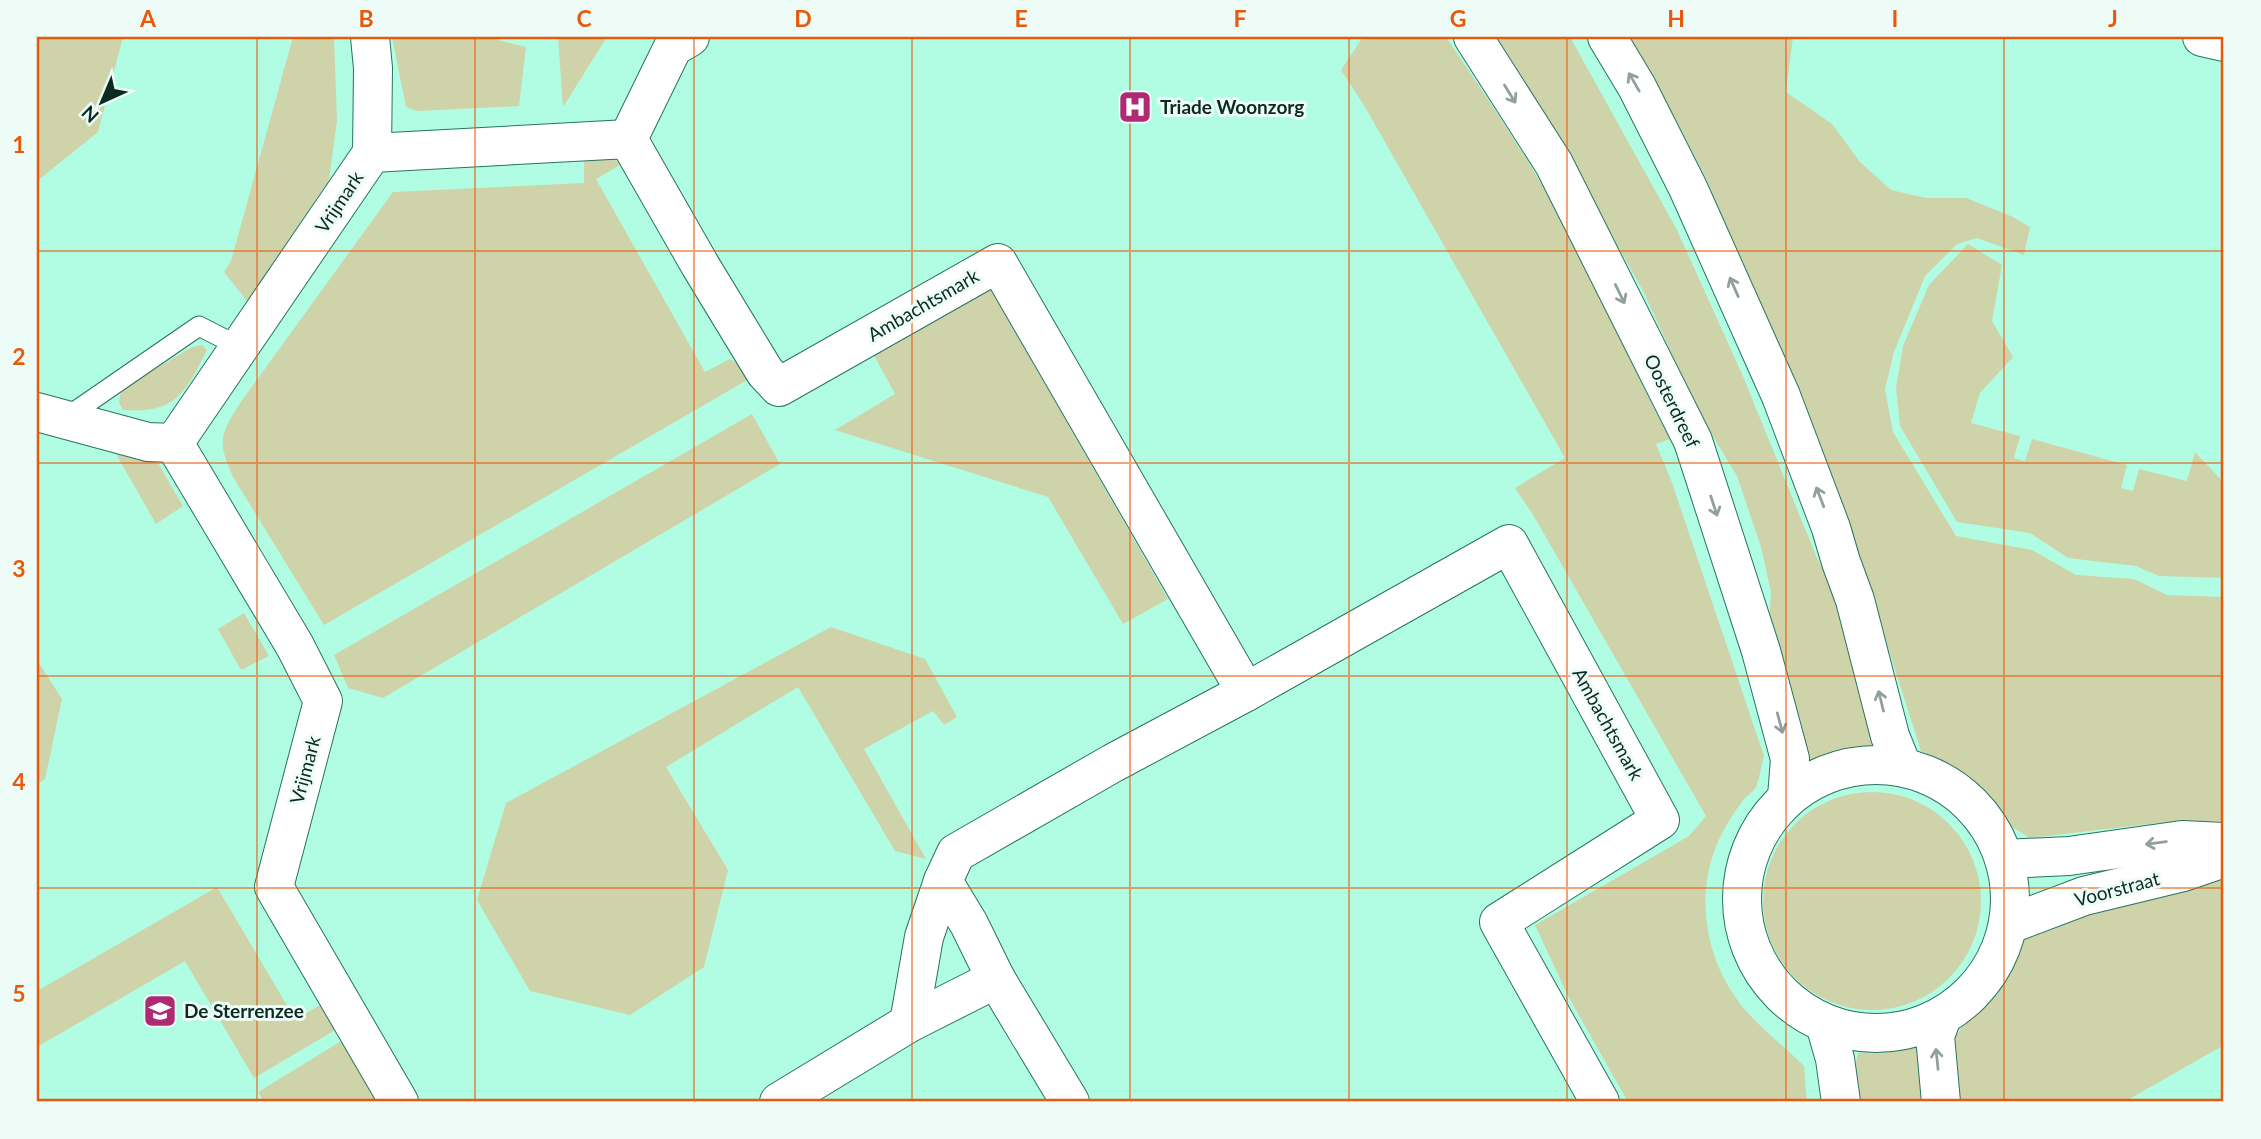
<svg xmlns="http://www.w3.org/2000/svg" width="2261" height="1139" font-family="Lato,sans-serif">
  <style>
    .green { fill: #cfd3a9 }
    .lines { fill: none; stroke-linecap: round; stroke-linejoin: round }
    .lane-casing { stroke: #27745f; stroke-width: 21 }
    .street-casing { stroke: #27745f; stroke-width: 40 }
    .secondary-casing { stroke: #27745f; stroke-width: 40 }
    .lane { stroke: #fff; stroke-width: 19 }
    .street { stroke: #fff; stroke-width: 38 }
    .secondary { stroke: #fff; stroke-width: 38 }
    .oneway { stroke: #91a09c }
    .grid { fill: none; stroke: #e8590c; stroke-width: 2; stroke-opacity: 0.55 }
    .labels { text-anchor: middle; stroke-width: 6; stroke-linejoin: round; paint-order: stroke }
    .poi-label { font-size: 19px; font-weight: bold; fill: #0b2b22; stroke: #eefcf7; text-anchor: start }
    .street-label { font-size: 19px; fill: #0b2b22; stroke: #eefcf7 }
    .neatline { fill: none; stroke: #e8590c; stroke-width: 2.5 }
    .grid-label { font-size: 23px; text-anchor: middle; font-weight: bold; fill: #e8590c }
  </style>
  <rect width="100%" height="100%" fill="#b1fde4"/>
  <g class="green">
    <polygon points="37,37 123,37 98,132 37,181"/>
    <polygon points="293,37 334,37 337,121 329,180 247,301 224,272 231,261"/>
    <polygon points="392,37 497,37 498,40 526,47 519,106 417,111 406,107"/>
    <polygon points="558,37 607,37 563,107"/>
    <path d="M1363,37h83c39,58 78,115 112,176 40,74 72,152 112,226l-14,5 15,36 93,276c-3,9 -4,22 -8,31 -2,4 -8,8 -11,11 -12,15 -21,30 -28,46 -24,57 -9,126 32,170 17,19 37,34 55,52l3,36h-179l-60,-106 -33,-71 154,-89 17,-20 -174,-303 -17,-25 50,-30 -200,-351 -24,-37z"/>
    <path d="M1494,37h76l107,193 65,144 75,184 29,59 35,141c-28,-1 -51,3 -76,15l-37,-129 3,-52 -10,-45 -24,-71 -36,-59 -58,-126 -79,-141z"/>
    <polygon points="1627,37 1793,37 1786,92 1832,124 1860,162 1891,190 1926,198 1966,198 2013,217 2030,227 2024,255 1977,238 1957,244 1925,276 1894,352 1885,389 1893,432 1956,536 2032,550 2076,575 2134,579 2167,595 2224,597 2224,821 2166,822 2030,838 2009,825 1990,798 1973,781 1954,767 1921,751 1869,588 1707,180 1675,118"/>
    <path d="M610,157l12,7 -26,15 109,193 25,-13 10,6 9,14 -425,246 -91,-148c-16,-36 -13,-42 7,-74l153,-211 191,-9v-23z"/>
    <polygon points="1968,244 2002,265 1992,321 2013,357 1980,393 1971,423 2020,436 2014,458 2025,461 2032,439 2127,465 2121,488 2133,491 2139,469 2187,481 2195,452 2224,483 2224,578 2159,576 2136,566 2068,558 2030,533 1957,522 1900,426 1896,388 1903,346 1929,285"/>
    <polygon points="986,281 1168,599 1123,624 1048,497 835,430 895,394 870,348"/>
    <path d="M202,345l5,5c-22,43 -31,64 -84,60l-4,-7 1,-8 7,-9 65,-39z"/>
    <polygon points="752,414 780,464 383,698 348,688 334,655"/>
    <polygon points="118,447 158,463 183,506 156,524 115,452"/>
    <polygon points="244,613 269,656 241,670 218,629"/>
    <polygon points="831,627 925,659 957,717 944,725 933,711 864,749 926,859 895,851 798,687 666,767 728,870 704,967 630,1015 530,991 477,900 506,803"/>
    <polygon points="37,660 62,699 45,779 37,784"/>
    <circle cx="1872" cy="901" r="109"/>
    <polygon points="2224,880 2224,1045 2124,1102 1955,1102 1951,1042 1968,1019 1998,994 2023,942 2039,919 2110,899"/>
    <polygon points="217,887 295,1019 324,1003 337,1029 254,1078 185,961 37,1047 37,991"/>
    <polygon points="343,1040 380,1102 264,1102 258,1092"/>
    <polygon points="1922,1044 1924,1102 1856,1102 1854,1073 1858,1053 1895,1052"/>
  </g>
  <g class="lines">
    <defs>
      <polyline id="lane" points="64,419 199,326 240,347"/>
      <g id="street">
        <polyline points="2202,37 2224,42"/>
        <polyline points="628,139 673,47 690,37"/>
        <polyline points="372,153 628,139 700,265 765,372 779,387 998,263 1246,692"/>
        <polyline points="37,412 148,442 174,443"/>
        <polyline points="174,443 295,646 323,701 274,887 399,1102"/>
        <polyline points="174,443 372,153 373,68 370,37"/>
        <polyline points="909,1023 924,937 943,881"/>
        <polyline points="779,1102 909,1023 996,979"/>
        <polyline points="1070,1102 996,979 969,924 943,881 956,853 1113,763 1246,692 1509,544 1660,820 1499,922 1600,1102"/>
      </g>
      <g id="secondary">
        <polyline points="1473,37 1554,164 1693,441 1761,651 1790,759 1787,797"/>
        <polyline points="1607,37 1637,87 1688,188 1781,396 1831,528 1841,562 1855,600 1890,736 1902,766"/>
        <circle cx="1876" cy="899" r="134"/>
        <polyline points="2004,859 2069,856 2182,840 2224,842"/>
        <polyline points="2010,924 2084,896 2183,872 2224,858"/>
        <polyline points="1825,1024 1835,1059 1841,1102"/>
        <polyline points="1941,1102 1935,1036 1942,1017"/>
      </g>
    </defs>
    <use href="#lane" class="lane-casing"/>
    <use href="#street" class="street-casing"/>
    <use href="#secondary" class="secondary-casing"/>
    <use href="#lane" class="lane"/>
    <use href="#street" class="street"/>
    <use href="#secondary" class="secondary"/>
  </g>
  <defs><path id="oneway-shaft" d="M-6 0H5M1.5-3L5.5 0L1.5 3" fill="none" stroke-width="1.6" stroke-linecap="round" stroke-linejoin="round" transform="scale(1.75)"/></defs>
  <g class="oneway">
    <use href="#oneway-shaft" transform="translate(1634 82) rotate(-120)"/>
    <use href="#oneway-shaft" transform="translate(1510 94) rotate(58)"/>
    <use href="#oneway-shaft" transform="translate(1734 287) rotate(-114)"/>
    <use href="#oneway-shaft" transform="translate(1620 294) rotate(64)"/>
    <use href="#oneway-shaft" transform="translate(1820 497) rotate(-111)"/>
    <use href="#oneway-shaft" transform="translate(1714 506) rotate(72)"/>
    <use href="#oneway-shaft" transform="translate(1881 701) rotate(-104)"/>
    <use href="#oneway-shaft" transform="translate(1780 723) rotate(75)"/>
    <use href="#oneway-shaft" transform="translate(2156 843) rotate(172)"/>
    <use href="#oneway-shaft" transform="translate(1937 1059) rotate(-96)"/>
  </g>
  <path class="grid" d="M257,37v1065M475,37v1065M694,37v1065M912,37v1065M1130,37v1065M1349,37v1065M1567,37v1065M1786,37v1065M2004,37v1065M37,251h2187M37,463h2187M37,676h2187M37,888h2187"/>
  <defs>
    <symbol id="hospital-square" viewBox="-11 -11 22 22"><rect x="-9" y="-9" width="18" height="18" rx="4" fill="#ae2b73" stroke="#eefcf7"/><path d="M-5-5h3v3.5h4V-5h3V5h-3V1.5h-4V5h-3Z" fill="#fff"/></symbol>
    <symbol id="school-square" viewBox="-11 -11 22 22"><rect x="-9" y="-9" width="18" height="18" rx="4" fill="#ae2b73" stroke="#eefcf7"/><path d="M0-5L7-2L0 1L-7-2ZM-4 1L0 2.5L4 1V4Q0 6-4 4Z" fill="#fff"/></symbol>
  </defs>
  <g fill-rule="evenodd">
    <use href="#hospital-square" x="1116" y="88" width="38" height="38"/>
    <use href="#school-square" x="141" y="992" width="38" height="38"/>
  </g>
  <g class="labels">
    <g class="poi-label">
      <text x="1160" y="114">Triade Woonzorg</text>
      <text x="184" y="1018">De Sterrenzee</text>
    </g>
    <g class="street-label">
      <text transform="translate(339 202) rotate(-56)" y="7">Vrijmark</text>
      <text transform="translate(923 305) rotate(-30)" y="7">Ambachtsmark</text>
      <text transform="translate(1672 401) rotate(64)" y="7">Oosterdreef</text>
      <text transform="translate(1608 724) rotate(61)" y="7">Ambachtsmark</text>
      <text transform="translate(305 770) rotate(-75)" y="7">Vrijmark</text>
      <text transform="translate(2117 889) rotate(-15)" y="7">Voorstraat</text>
    </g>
  </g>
  <rect width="2261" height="1139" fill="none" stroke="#eefcf7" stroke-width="77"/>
  <g transform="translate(102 102) rotate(224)" stroke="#eefcf7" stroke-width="5" paint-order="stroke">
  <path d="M0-5L12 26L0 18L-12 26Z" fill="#0b2b22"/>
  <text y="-10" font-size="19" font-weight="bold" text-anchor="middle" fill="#0b2b22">N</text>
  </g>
  <rect x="38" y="38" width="2184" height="1062" class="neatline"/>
  <g class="grid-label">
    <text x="148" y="27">A</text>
    <text x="366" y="27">B</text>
    <text x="584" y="27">C</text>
    <text x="803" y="27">D</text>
    <text x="1021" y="27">E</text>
    <text x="1240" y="27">F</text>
    <text x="1458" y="27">G</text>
    <text x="1676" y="27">H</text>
    <text x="1895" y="27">I</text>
    <text x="2113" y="27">J</text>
    <text x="19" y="153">1</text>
    <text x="19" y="365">2</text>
    <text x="19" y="577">3</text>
    <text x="19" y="790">4</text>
    <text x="19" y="1002">5</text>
  </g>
</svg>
